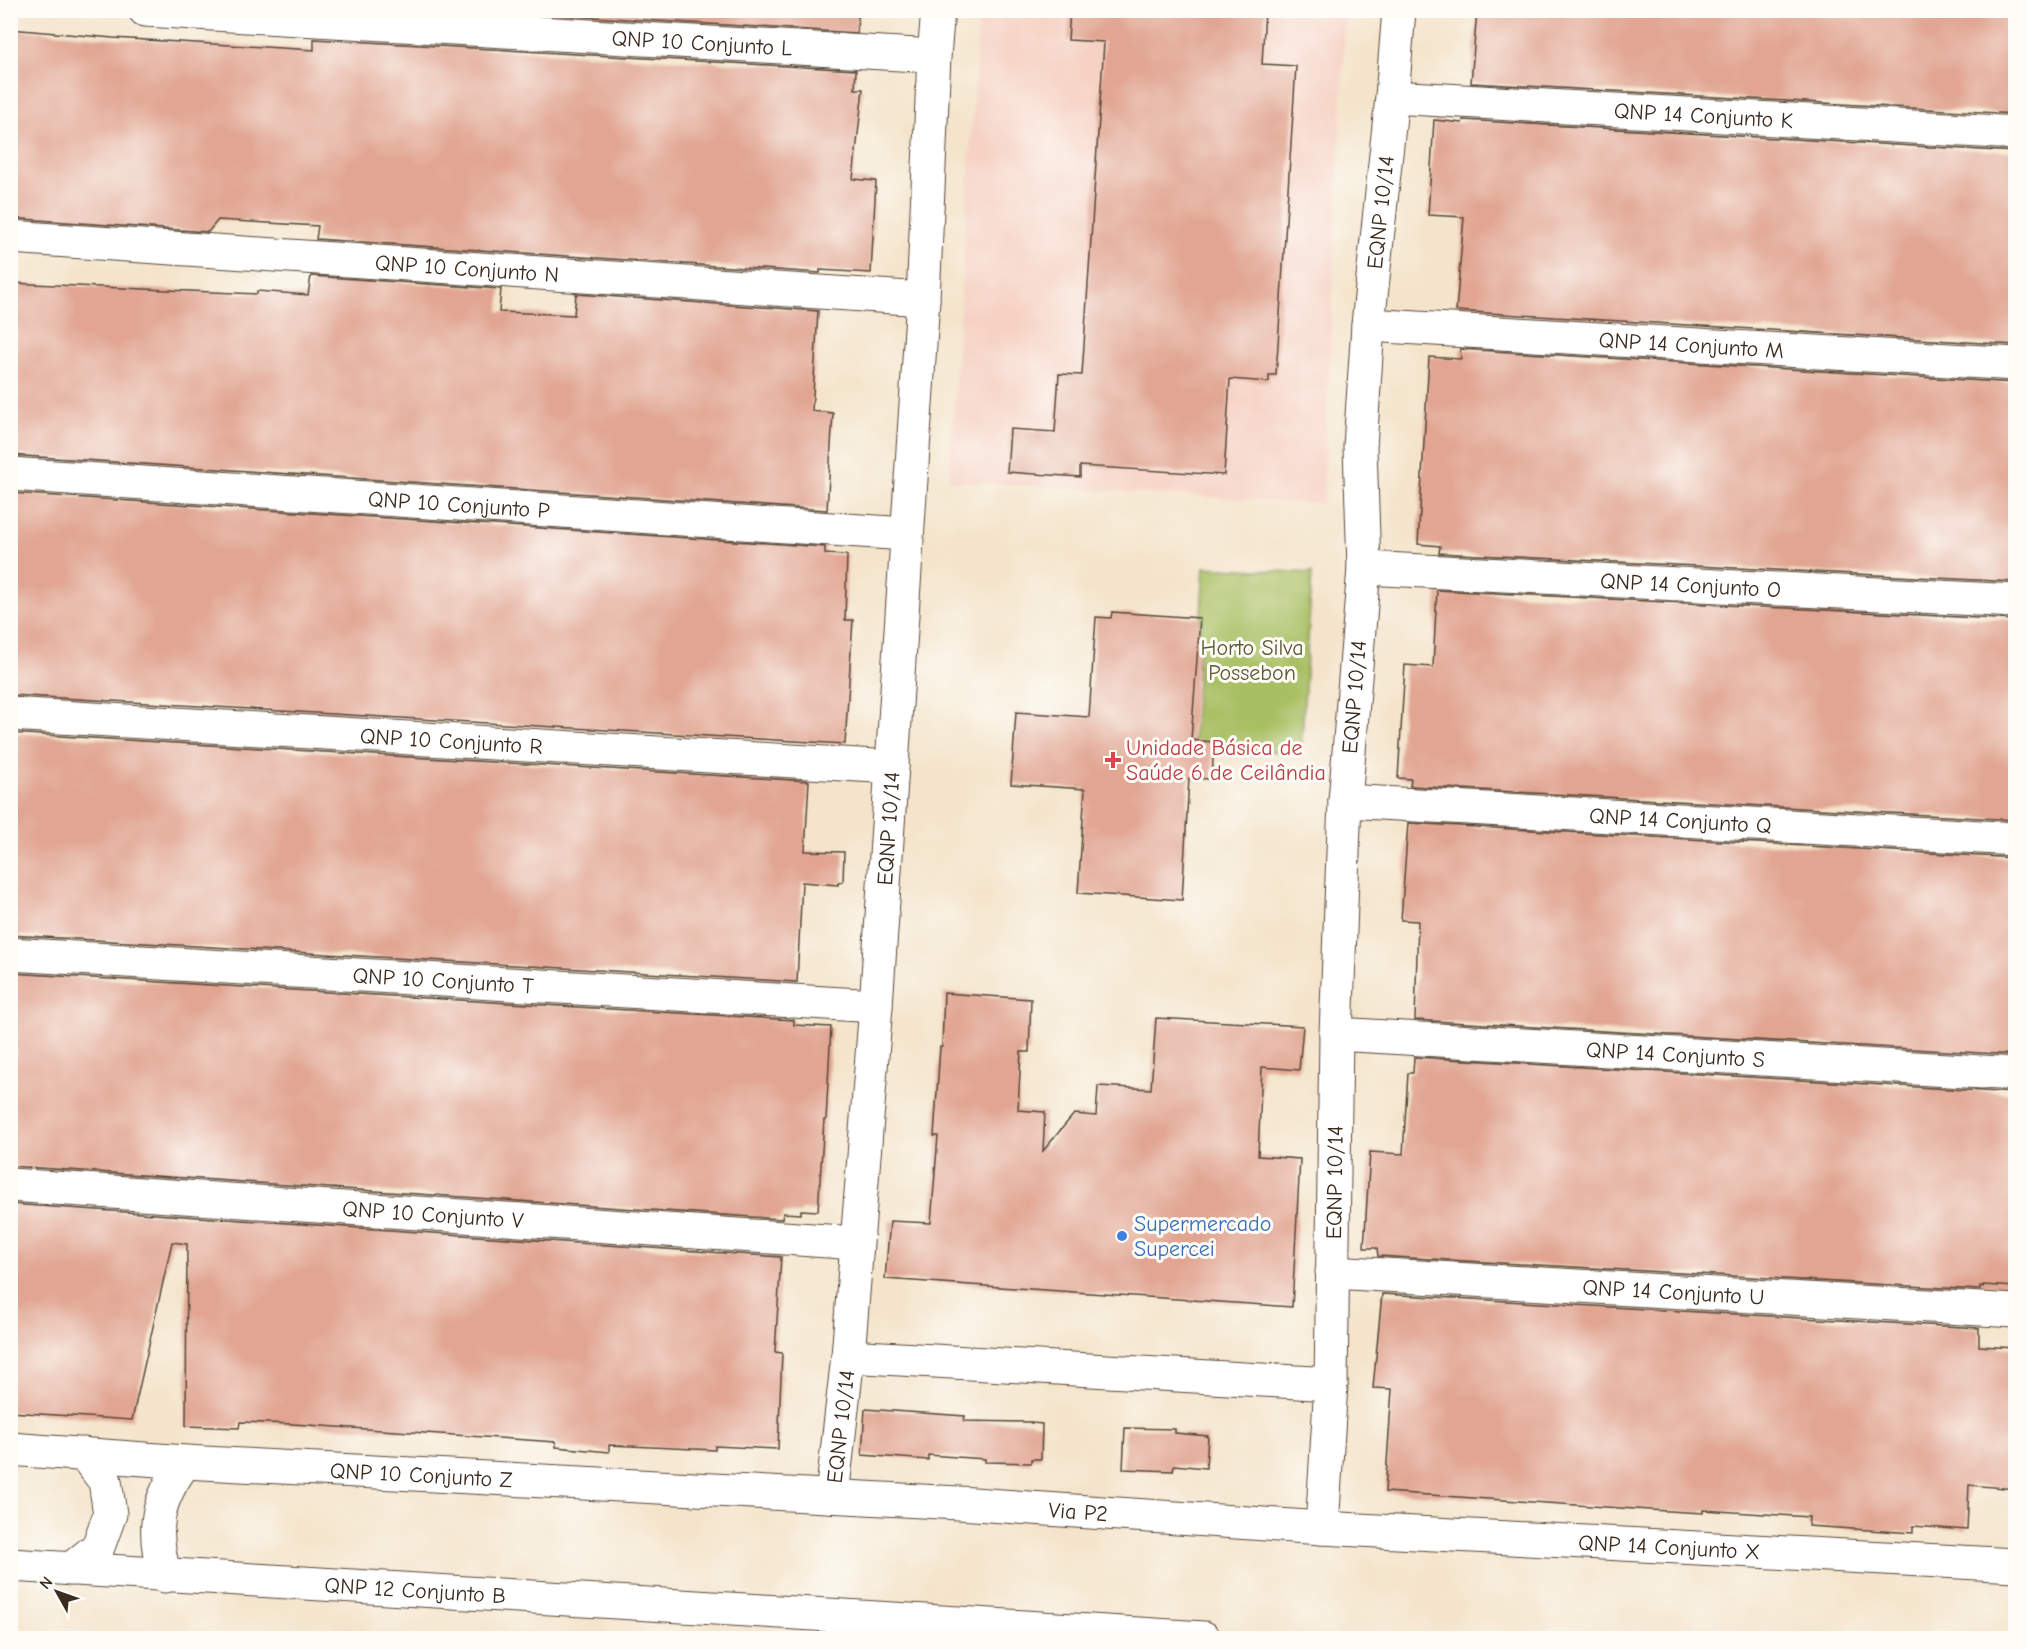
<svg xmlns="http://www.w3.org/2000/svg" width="2026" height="1649" font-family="'Comic Neue',sans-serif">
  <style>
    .built { fill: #f6d2c4 }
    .green { fill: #a9bf64; stroke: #727441; stroke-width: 1.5 }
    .building { fill: #e1a592 }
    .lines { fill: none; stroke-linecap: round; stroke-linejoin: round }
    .minor-casing { stroke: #574638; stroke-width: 35 }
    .minor { stroke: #fff; stroke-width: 33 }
    .health-dot { fill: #e0444e; stroke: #fdfcf7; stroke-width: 2 }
    .shop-dot { fill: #3f7fe0; stroke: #fdfcf7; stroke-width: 2 }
    .labels { text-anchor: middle; stroke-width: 6; stroke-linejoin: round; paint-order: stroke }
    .street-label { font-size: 22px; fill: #3b2a1e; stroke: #fdfcf7 }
    .park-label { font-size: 22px; fill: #5c5733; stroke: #fdfcf7 }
    .health-label { font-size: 22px; fill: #be3a42; stroke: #fdfcf7; text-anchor: start }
    .shop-label { font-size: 22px; fill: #366cbe; stroke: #fdfcf7; text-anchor: start }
  </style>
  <rect width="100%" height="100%" fill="#fdfcf7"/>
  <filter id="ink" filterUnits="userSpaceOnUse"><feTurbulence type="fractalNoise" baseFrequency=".0167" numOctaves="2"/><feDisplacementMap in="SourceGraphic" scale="12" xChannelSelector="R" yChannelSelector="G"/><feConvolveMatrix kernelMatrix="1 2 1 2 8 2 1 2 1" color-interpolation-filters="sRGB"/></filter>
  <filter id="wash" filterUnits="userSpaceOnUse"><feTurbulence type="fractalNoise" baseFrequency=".008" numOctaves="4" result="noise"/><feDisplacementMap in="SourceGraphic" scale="24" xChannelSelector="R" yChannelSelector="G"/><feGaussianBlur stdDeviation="1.35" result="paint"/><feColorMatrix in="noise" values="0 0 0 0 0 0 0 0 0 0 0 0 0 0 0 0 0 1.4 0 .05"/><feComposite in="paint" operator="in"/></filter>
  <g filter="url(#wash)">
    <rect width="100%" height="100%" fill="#f4e4cb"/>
    <polygon class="built" points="979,11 1346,11 1323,504 949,481"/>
    <polygon class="green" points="1204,567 1312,573 1301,753 1193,747"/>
    <g id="blocks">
      <g class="building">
        <polygon points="476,10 858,10 857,33"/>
        <polygon points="1070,10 1265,10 1262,64 1296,66 1276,375 1269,375 1269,382 1230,379 1224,475 1080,466 1080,477 1007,472 1010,429 1055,432 1059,374 1082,375 1104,42 1068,40"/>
        <polygon points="1477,10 1558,10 1558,13 1623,15 1624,10 2016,10 2016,114 1471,83"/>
        <polygon points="10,29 113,38 314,50 314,39 856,70 855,89 863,89 853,179 876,181 871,273 820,270 820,273 316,239 318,226 218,220 208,232 10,218"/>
        <polygon points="1434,120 1462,123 1463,120 2016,152 2016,345 1456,311 1464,217 1428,215"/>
        <polygon points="311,276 501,289 499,312 574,315 576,294 818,311 812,411 833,413 827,510 10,455 10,283 257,294 257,291 308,295"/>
        <polygon points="1460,349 2016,383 2016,582 1439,553 1440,546 1418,544 1429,357 1461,359"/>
        <polygon points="10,493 825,547 825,554 847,555 845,620 853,620 845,744 10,695"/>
        <polygon points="1437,590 2016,620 2016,820 1410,786 1411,779 1398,778 1405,665 1433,667"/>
        <polygon points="1112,612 1200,618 1191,740 1214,742 1212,779 1189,778 1182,900 1078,893 1085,789 1011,784 1016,712 1089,717 1096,617 1111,618"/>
        <polygon points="10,733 809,781 805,851 844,852 843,882 838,883 838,885 802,882 797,982 10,935"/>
        <polygon points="1408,823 2016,858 2016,1055 1415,1020 1418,921 1401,920"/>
        <polygon points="10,973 794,1020 794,1025 831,1027 826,1120 824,1120 818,1211 801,1210 801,1214 783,1213 782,1219 10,1166"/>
        <polygon points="944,993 1031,999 1029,1052 1021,1052 1018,1110 1045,1112 1043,1151 1074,1114 1096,1116 1098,1086 1151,1089 1156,1018 1303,1026 1299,1070 1262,1067 1258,1156 1300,1159 1292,1307 885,1279 890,1221 931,1223 938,1136 934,1136 940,1047 942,1047"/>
        <polygon points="1414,1057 2016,1093 2016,1287 1983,1285 1983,1287 1980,1286 1980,1290 1378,1256 1377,1248 1364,1248 1370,1152 1403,1154 1408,1073 1413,1073"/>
        <polygon points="10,1204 781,1257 775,1352 782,1353 778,1449 715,1446 715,1450 609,1445 609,1452 556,1447 556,1442 293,1424 240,1422 239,1428 186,1426 187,1244 172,1242 132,1420 10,1412"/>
        <polygon points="1382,1294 1979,1328 1979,1346 2016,1348 2016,1489 1969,1485 1967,1530 1913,1526 1913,1533 1808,1526 1809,1517 1703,1510 1703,1513 1650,1510 1385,1492 1392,1389 1373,1388"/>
        <polygon points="865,1409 965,1416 964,1421 1032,1422 1031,1423 1042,1424 1041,1459 1031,1459 1031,1463 985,1462 985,1459 928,1455 928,1460 862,1455"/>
        <polygon points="1125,1428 1175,1429 1175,1433 1208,1436 1206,1468 1174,1465 1173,1471 1123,1469"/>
      </g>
    </g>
  </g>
  <g filter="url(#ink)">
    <use href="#blocks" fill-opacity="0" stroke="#574638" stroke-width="1.5"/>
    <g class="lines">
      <defs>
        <g id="minor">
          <path id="s1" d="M145,10l789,46"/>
          <path id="s2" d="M1392,97l624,36"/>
          <path id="s3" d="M10,237l913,62"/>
          <path id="s4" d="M1368,325l648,39"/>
          <path id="s5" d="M10,474l896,60"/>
          <path id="s6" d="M1364,568l652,33"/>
          <path id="s7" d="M10,714l882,53"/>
          <path id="s8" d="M1345,801l671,38"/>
          <path id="s9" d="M10,954l866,52"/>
          <path id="s10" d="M1336,1034l680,40"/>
          <path id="s11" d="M10,1185l846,58"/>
          <path id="s12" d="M1332,1272l684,39"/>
          <polyline points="848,1356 1331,1384"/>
          <path id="s13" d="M10,1449l175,13 774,41 363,25 694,37"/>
          <path id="s14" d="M832,1496l16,-140 28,-350 47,-707 11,-243 4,-46"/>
          <path id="s15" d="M1322,1528l9,-144 5,-350 9,-233 19,-233 -4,-121 8,-122 24,-228 7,-87"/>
          <path id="s16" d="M10,1565l1194,73"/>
          <polyline points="71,1569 98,1547 110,1514 105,1481 84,1454"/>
          <path d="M165,1576c-14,-47 -9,-75 20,-114"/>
        </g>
      </defs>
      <use href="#minor" class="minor-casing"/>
      <use href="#minor" class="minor"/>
    </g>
  </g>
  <path class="health-dot" d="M1110 751h6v6h6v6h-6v6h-6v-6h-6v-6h6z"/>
  <circle class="shop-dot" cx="1122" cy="1236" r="6"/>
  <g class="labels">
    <g class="street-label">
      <text dy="8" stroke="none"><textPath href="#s1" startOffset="558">QNP 10 Conjunto L</textPath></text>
      <text dy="8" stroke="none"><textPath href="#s2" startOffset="312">QNP 14 Conjunto K</textPath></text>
      <text dy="8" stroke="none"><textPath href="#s15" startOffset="1318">EQNP 10/14</textPath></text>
      <text dy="8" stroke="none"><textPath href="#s3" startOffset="458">QNP 10 Conjunto N</textPath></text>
      <text dy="8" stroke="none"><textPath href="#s4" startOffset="324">QNP 14 Conjunto M</textPath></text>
      <text dy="8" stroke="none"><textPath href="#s5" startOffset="450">QNP 10 Conjunto P</textPath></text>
      <text dy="8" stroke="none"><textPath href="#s6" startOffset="327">QNP 14 Conjunto O</textPath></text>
      <text dy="8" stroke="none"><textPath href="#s15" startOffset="832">EQNP 10/14</textPath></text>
      <text dy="8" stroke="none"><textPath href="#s7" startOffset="442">QNP 10 Conjunto R</textPath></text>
      <text dy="8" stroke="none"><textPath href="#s8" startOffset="336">QNP 14 Conjunto Q</textPath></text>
      <text dy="8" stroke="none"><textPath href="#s14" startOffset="670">EQNP 10/14</textPath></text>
      <text dy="8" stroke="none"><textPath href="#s9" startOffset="434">QNP 10 Conjunto T</textPath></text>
      <text dy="8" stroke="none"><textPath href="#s10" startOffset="340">QNP 14 Conjunto S</textPath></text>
      <text dy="8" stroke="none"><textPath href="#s15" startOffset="346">EQNP 10/14</textPath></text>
      <text dy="8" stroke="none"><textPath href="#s11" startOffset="424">QNP 10 Conjunto V</textPath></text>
      <text dy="8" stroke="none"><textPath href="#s12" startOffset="342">QNP 14 Conjunto U</textPath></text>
      <text dy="8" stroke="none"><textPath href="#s14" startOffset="70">EQNP 10/14</textPath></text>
      <text dy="8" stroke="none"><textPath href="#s13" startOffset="412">QNP 10 Conjunto Z</textPath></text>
      <text dy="8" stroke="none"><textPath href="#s13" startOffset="1070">Via P2</textPath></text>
      <text dy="8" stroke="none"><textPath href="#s13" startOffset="1662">QNP 14 Conjunto X</textPath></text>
      <text dy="8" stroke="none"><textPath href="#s16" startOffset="406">QNP 12 Conjunto B</textPath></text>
    </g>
    <g class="park-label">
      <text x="1252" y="655">Horto Silva<tspan x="1252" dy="25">Possebon</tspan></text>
    </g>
    <g class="health-label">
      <text x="1126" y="755">Unidade Básica de<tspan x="1126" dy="25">Saúde 6 de Ceilândia</tspan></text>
    </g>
    <g class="shop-label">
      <text x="1134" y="1231">Supermercado<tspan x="1134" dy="25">Supercei</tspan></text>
    </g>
  </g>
  <rect width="2026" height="1649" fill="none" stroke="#fdfcf7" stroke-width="36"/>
  <g transform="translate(57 1592) rotate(310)" stroke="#fdfcf7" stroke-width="4.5" paint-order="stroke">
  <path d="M0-4.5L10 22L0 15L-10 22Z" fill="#3b2a1e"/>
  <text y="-9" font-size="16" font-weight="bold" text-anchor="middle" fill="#3b2a1e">N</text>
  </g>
</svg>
